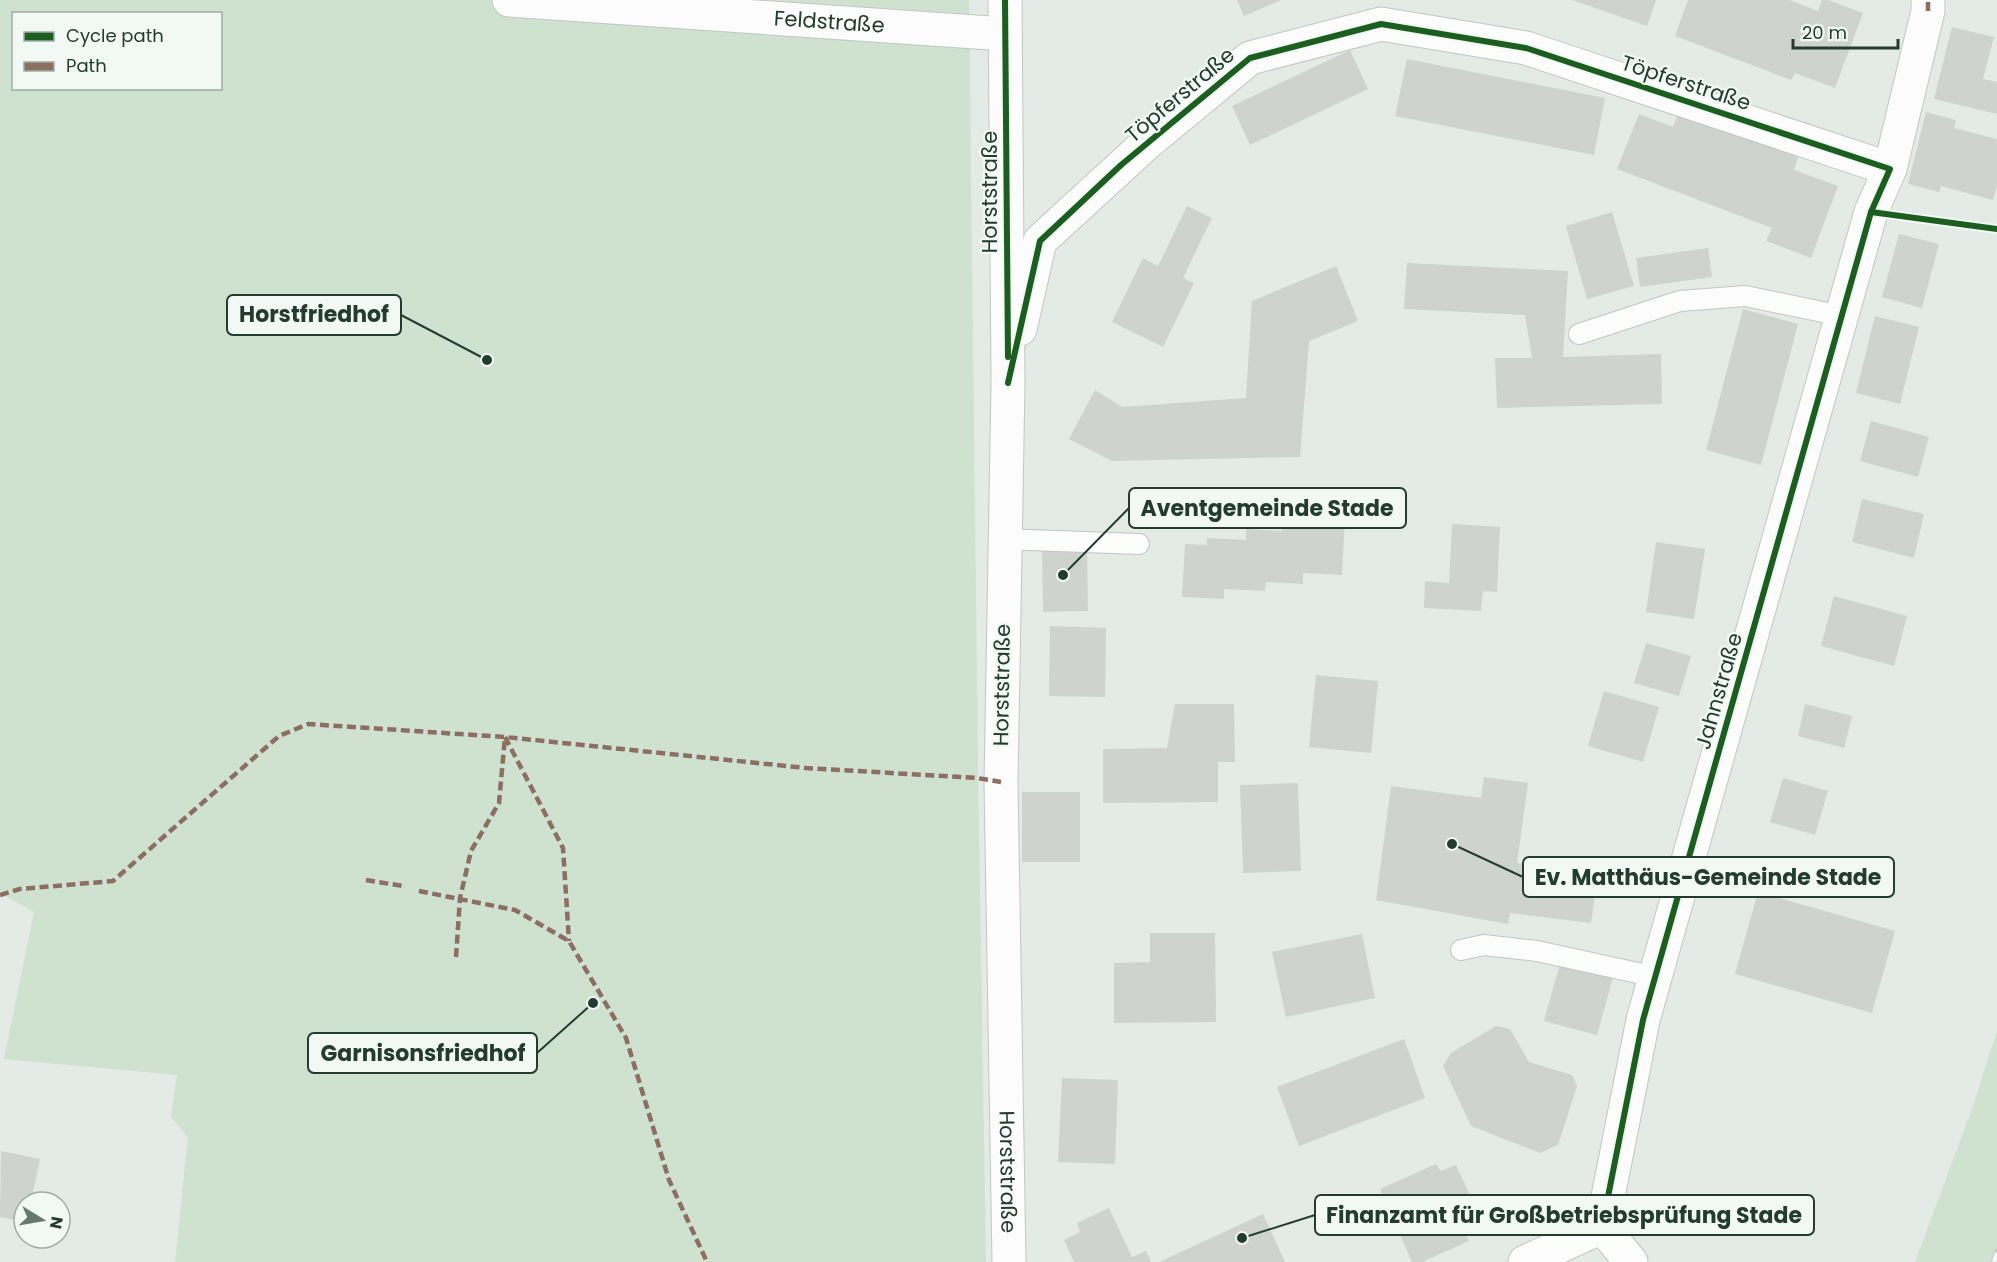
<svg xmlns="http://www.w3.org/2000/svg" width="1997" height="1262" font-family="Poppins,sans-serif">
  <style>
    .green { fill: #cee2cf; fill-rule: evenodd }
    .building { fill: #cfd3d0 }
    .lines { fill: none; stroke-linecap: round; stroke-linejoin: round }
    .service-casing { stroke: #c1c7c3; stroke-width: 22 }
    .minor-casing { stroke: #c1c7c3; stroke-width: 35 }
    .service { stroke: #fbfcfb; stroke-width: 20 }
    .minor { stroke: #fbfcfb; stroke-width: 33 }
    .rail-casing { stroke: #c7cbc8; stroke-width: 7 }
    .rail { stroke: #f2f8f4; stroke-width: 4.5; stroke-dasharray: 14; stroke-linecap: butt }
    .quiet { stroke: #8d6e63; stroke-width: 4.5; stroke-dasharray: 9 4.5; stroke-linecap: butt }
    .cycleway-casing { stroke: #f2f8f4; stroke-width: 10 }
    .cycleway { stroke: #1b5e20; stroke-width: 6 }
    .labels { text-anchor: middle; stroke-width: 4.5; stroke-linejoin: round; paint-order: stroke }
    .street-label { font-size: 21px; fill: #233c2f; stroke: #f2f8f4 }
    .leader { fill: none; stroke: #233c2f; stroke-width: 2 }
    .callout-dot { fill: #233c2f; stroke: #f2f8f4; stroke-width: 2 }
    .callout { fill: #f2f8f4; stroke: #233c2f; stroke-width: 2 }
    .callout-label { font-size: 22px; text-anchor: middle; font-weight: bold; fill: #233c2f }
  </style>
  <rect width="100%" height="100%" fill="#e4eae6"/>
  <g class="green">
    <path d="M0,0h969l9,770 8,492h-811l13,-125 -17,-20 6,-42 -173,-16 30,-147 -34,-19zM14,14h206v74h-206z"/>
    <polygon points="1997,1031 1997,1262 1915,1262 1972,1109"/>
  </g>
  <g class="building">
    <polygon points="1237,0 1281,0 1244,16"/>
    <polygon points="1572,0 1656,0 1647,26"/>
    <polygon points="1688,0 1790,0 1818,11 1822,0 1828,0 1863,13 1835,88 1795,73 1791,80 1675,36"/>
    <polygon points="1952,27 1994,37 1983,79 1997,82 1997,114 1934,99"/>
    <polygon points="1350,50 1368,89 1250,145 1232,106"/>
    <polygon points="1407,59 1605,98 1594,155 1395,116"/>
    <polygon points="1679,112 1798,157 1794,170 1838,186 1811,258 1766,241 1772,228 1617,169 1639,114 1673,127"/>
    <polygon points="1926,112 1956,120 1954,128 1997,139 1997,186 1993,200 1941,186 1939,192 1908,184"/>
    <polygon points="1187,206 1212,218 1183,278 1194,283 1163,347 1112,322 1143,258 1158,266"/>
    <polygon points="1612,212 1634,286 1587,299 1566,226"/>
    <polygon points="1899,234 1939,244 1922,308 1882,297"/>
    <polygon points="1708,248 1712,277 1640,287 1636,258"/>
    <polygon points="1407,263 1568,271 1563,357 1661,354 1662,404 1497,408 1495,358 1532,358 1525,315 1404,309"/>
    <polygon points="1336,266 1358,321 1309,341 1300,457 1112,461 1069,439 1095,390 1122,407 1246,398 1252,301"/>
    <polygon points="1743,309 1798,324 1761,465 1706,450"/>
    <polygon points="1875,316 1919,327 1900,404 1856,393"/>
    <polygon points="1871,421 1929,437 1918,477 1860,461"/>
    <polygon points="1862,499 1924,514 1914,558 1852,542"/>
    <polygon points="1324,514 1345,516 1342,575 1303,573 1303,584 1266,582 1265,591 1224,589 1224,599 1182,597 1185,544 1207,545 1207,538 1246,540 1246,529 1282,531 1283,523 1324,525"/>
    <polygon points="1452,524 1500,527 1497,592 1483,591 1481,611 1424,608 1425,581 1449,583"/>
    <polygon points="1656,542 1705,549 1694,619 1646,612"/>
    <polygon points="1087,548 1088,611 1043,612 1042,549"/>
    <polygon points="1834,596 1907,616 1894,666 1821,646"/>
    <polygon points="1050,626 1106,628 1105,697 1049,696"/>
    <polygon points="1646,643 1691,656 1679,696 1634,683"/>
    <polygon points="1316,675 1378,681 1371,753 1309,747"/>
    <polygon points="1604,691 1659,707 1643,762 1588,746"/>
    <polygon points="1175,704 1234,704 1235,762 1218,762 1218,802 1103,803 1103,749 1167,748"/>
    <polygon points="1805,704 1852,716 1844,748 1798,736"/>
    <polygon points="1484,777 1528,783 1517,863 1598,874 1591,923 1510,913 1508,924 1376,900 1391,786 1481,798"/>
    <polygon points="1783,778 1828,791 1815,835 1770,822"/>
    <polygon points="1298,783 1301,871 1243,873 1240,785"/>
    <rect x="1022" y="792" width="58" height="70"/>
    <polygon points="1758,892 1895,931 1872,1013 1735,974"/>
    <polygon points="1150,933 1215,933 1216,1022 1114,1023 1114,963 1150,962"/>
    <polygon points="1362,934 1375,998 1286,1017 1272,952"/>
    <polygon points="1562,956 1615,970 1597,1035 1544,1021"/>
    <polygon points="1496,1026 1510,1029 1529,1062 1572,1075 1577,1086 1558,1145 1540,1153 1471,1126 1443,1066 1451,1053"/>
    <polygon points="1404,1039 1425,1098 1299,1146 1277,1087"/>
    <polygon points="1062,1078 1118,1080 1115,1164 1058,1162"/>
    <polygon points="1,1151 40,1159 31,1202 24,1202 24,1222 0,1217"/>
    <polygon points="1436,1164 1441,1171 1456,1165 1482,1221 1463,1229 1469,1241 1422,1262 1412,1262 1380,1189"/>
    <polygon points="1109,1208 1132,1257 1146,1251 1151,1262 1074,1262 1064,1240 1080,1232 1077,1223"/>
    <polygon points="1263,1214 1285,1262 1159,1262"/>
  </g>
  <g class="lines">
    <defs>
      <g id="service">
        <polyline points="1579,334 1680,301 1745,296 1842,316"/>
        <polyline points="1004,539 1139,544"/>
        <polyline points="1461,950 1484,945 1537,951 1656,977"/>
      </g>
      <g id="minor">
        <path id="s1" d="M509,0l496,34"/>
        <path id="s2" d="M1005,0l3,383 -7,399 8,480"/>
        <polyline points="1020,329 1040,241 1147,143 1250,58 1381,24 1526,48 1890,169"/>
        <polyline points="1602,1227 1643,1020 1871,212 1890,169 1928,11 1928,0"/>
        <polyline points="1602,1227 1631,1262"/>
        <polyline points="1525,1262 1602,1227"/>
      </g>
    </defs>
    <use href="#service" class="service-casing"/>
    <use href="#minor" class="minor-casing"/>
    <use href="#service" class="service"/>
    <use href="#minor" class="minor"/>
    <defs>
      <polyline id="rail" points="1994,1262 1997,1253"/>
    </defs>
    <use href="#rail" class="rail-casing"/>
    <use href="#rail" class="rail"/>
    <g class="quiet">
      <polyline points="1928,11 1928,0"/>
      <polyline points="505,737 563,848 569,941"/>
      <polyline points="366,880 403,886"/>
      <polyline points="419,891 515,910 569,941 626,1038 669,1180 707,1262"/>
      <polyline points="0,895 20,889 113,881 279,736 308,724 505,737 806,768 977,778 1001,782"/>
      <polyline points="456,957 460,898 471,851 499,803 505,737"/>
    </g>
    <defs>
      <g id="cycleway">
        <polyline points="1005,0 1008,357"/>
        <polyline points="1871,212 1997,229"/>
        <polyline points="1008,383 1040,241 1121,165 1250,58 1381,24 1526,48 1890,169 1871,212 1643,1020 1602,1227"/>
      </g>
    </defs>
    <use href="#cycleway" class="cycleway-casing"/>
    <use href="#cycleway" class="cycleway"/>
  </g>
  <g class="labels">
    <g class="street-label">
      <text dy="7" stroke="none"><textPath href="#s1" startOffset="321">Feldstraße</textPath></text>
      <text transform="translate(1686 83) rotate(18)" y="7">Töpferstraße</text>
      <text transform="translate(1180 95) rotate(-40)" y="7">Töpferstraße</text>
      <text transform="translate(990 192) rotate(-90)" y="7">Horststraße</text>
      <text transform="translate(1002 685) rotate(-89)" y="7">Horststraße</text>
      <text transform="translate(1719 691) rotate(-74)" y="7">Jahnstraße</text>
      <text dy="7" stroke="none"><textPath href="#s2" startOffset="1172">Horststraße</textPath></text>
    </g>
  </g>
  <path class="leader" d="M487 360L401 315M1063 575L1129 508M1452 844L1523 877M593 1003L537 1053M1242 1238L1315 1215"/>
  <g class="callout-dot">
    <circle cx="487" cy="360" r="6"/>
    <circle cx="1063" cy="575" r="6"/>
    <circle cx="1452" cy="844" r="6"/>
    <circle cx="593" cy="1003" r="6"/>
    <circle cx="1242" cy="1238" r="6"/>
  </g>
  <g class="callout">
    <rect x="227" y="295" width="174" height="40" rx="6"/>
    <rect x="1129" y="488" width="277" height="40" rx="6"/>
    <rect x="1523" y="857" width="371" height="40" rx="6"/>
    <rect x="308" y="1033" width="229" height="40" rx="6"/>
    <rect x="1315" y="1195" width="499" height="40" rx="6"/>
  </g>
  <g class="callout-label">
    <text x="314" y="322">Horstfriedhof</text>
    <text x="1267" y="516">Aventgemeinde Stade</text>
    <text x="1708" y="885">Ev. Matthäus-Gemeinde Stade</text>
    <text x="423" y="1061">Garnisonsfriedhof</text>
    <text x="1564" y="1223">Finanzamt für Großbetriebsprüfung Stade</text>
  </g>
  <rect x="12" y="12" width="210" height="78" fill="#f2f8f4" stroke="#9fada5" stroke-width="1.5"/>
  <rect x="24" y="32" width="30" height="9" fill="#1b5e20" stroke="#9fada5" stroke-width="1.5"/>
  <text x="66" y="42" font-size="18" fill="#233c2f">Cycle path</text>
  <rect x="24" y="62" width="30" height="9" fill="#8d6e63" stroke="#9fada5" stroke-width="1.5"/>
  <text x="66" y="72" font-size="18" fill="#233c2f">Path</text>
  <g transform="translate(42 1220) rotate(101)"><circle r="28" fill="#f2f8f4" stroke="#9fada5" stroke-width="1.5"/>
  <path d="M0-4.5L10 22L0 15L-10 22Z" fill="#67796f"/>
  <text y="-9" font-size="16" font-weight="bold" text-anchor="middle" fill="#233c2f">N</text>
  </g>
  <path d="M1793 39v9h105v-9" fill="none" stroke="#233c2f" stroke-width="3"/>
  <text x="1802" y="39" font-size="18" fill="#233c2f" stroke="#f2f8f4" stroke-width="4.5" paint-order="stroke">20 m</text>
</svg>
